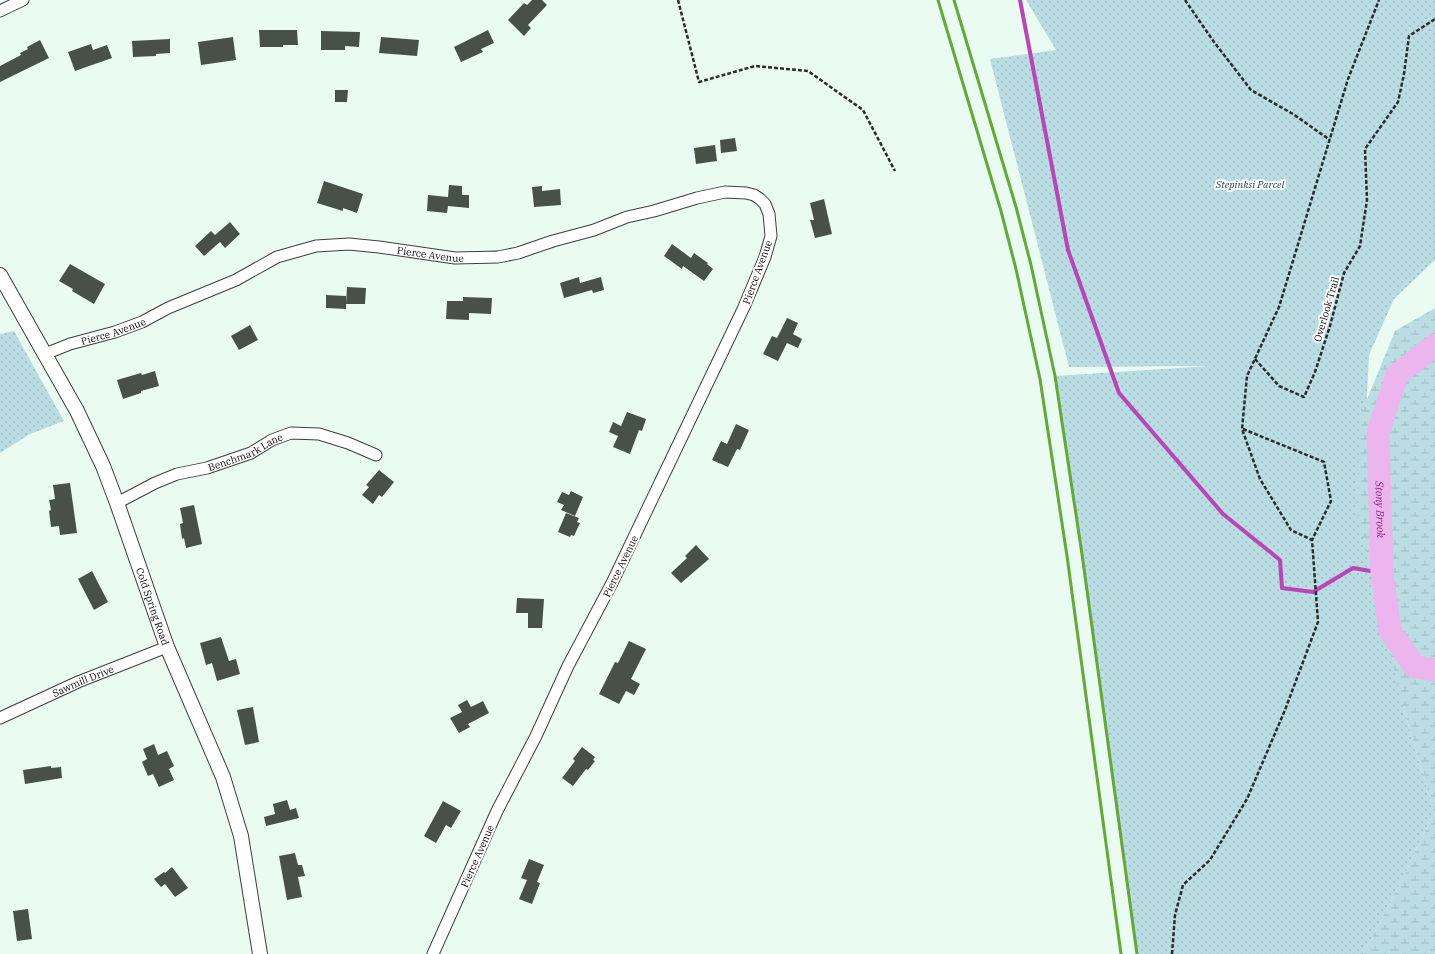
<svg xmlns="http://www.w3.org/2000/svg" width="1435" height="954" font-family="'IBM Plex Serif',serif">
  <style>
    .grass { fill: url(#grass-dots) }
    .wetland { fill: url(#wetland-marsh) }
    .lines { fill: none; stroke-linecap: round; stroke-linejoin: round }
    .stream { stroke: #bb45b7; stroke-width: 4 }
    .river { stroke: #edb5ed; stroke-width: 23 }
    .building { fill: #485148 }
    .minor-casing { stroke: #3d3d3d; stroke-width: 13 }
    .tertiary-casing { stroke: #3d3d3d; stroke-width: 16 }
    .path { stroke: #2c2c2c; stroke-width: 2.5; stroke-dasharray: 4 2; stroke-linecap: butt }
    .minor { stroke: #fff; stroke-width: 11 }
    .tertiary { stroke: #fff; stroke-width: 14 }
    .rail { stroke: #64a835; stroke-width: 3 }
    .labels { text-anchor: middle; stroke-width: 4; stroke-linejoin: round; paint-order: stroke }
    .park-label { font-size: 10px; font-style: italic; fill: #244259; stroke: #fff }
    .street-label { font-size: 10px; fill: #0a0a0a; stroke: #fff }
    .water-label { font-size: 11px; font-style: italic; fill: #8b2484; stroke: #fff }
  </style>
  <defs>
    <pattern id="grass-dots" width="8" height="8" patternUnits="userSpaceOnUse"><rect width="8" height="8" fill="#b9dde2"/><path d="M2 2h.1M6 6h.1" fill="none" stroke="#9ebcc1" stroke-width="1.8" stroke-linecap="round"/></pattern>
    <pattern id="wetland-marsh" width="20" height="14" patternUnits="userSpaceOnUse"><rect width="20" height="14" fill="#b9dde2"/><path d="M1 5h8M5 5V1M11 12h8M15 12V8" fill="none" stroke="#9ebcc1"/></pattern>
  </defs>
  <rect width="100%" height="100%" fill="#eafcf2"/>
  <g class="grass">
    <polygon points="1026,0 1435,0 1435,260 1394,299 1369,355 1364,455 1402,703 1434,812 1402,880 1363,954 1136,954 1063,426 1055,376 1209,366 1069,367 990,59 1056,50"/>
    <polygon points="14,331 64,421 30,434 0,453 0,334"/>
  </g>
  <polygon class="wetland" points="1435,308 1435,954 1363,954 1402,880 1434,812 1402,703 1356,509 1361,414 1395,331"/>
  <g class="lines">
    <polyline class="stream" points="1020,0 1068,250 1119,393 1223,514 1280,560 1282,588 1313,592 1353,568 1382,573"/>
    <path class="river" id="s1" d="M1435,345l-38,30 -19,58 4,140 8,58 25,36 20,3"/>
  </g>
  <g class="building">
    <polygon points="532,0 542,0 547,5 528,25 531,28 524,36 508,20 524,3 527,5"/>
    <polygon points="259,30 297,30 298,45 283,45 283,47 260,47"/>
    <polygon points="488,30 494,43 481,49 483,52 461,62 454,47"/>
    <polygon points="321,31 360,32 359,47 345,46 345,50 321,50"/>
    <polygon points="233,37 236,60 201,65 198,42"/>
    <polygon points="381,37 419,40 417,56 379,53"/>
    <polygon points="170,39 170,53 156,54 156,56 133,57 132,41"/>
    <polygon points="40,40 49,58 0,82 0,66 21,55 20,53 28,49 27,47"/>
    <polygon points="91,44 93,50 107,45 112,58 75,71 68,52"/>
    <polygon points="335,90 348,90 347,102 335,102"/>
    <polygon points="735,138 737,151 721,153 720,140"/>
    <polygon points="715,145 717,161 696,164 694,148"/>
    <polygon points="324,181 363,194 357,213 343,208 343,211 317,203"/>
    <polygon points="449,185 462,186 462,195 469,195 469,208 448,206 447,213 427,211 428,195 448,197"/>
    <polygon points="542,186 542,191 560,189 561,205 534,207 532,187"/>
    <polygon points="824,199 832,234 815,238 810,220 814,220 810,203"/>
    <polygon points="230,222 240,234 225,248 220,242 204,256 195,246 211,231 215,235"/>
    <polygon points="672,244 691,258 694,253 708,263 707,264 713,269 704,281 683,266 682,269 664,256"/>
    <polygon points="70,264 105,284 94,304 72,291 73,289 59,281"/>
    <polygon points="579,277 580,283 601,277 604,290 593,293 592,290 564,298 560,283"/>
    <polygon points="347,287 366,288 365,304 346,304"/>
    <polygon points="326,295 346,296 346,309 326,308"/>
    <polygon points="463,297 492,298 491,314 469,313 469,320 446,319 447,301 463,301"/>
    <polygon points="787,318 798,323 793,334 802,339 798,348 787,343 778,361 763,354 772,336 777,338"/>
    <polygon points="250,325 258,340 239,350 231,336"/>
    <polygon points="155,371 159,386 141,391 141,393 123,399 117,380 141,373 142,375"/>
    <polygon points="627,412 646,419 642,431 639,430 630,454 613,447 618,436 609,432 613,422 621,426"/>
    <polygon points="736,424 749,430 740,450 737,449 728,467 712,460 721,441 727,444"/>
    <polygon points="379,470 394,482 382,497 379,495 373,504 362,495 369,487 366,485"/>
    <polygon points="70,483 77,533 60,535 59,526 51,527 49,511 51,510 49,500 55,499 53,485"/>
    <polygon points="571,491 583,497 575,516 561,510 564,505 557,502 562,492 569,495"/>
    <polygon points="194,505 202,544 186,548 184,538 182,539 180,524 183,523 180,508"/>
    <polygon points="566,513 579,518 577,522 580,523 574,536 571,535 570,537 558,532"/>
    <polygon points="696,545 709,559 681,583 671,573 687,558 685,556"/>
    <polygon points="92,571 108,602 94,610 78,579"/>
    <polygon points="517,598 544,599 542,628 528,628 528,613 516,613"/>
    <polygon points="221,637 229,661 236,659 240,674 217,681 212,663 206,665 200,643"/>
    <polygon points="629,641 646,649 631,679 640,684 634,695 626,691 619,704 599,694 615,662 618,663"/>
    <polygon points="467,700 471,707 483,701 489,713 468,724 470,727 459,733 450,718 462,712 458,705"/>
    <polygon points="253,707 259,742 245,745 237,710"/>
    <polygon points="154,744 158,755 167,751 174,766 169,769 174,780 159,787 153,774 148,776 142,762 147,759 143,749"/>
    <polygon points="582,747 595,757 593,760 595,761 588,770 586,769 573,786 562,778 575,761 573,759"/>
    <polygon points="51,766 51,768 61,767 62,778 25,784 23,770"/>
    <polygon points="287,800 290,810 296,808 299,818 266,826 264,817 275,814 273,804"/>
    <polygon points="443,801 461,811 451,828 446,825 436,843 424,836"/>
    <polygon points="295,853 298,865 302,865 305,876 298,877 302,897 287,900 279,856"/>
    <polygon points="529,859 544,865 537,882 540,883 532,904 519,899 527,880 521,878"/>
    <polygon points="172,867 188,888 175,897 165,884 161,887 154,879 164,872 165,873"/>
    <polygon points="28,909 32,939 17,941 13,911"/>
  </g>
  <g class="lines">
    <defs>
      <g id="minor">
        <polyline points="0,11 23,0"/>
        <path id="s2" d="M45,354l25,-10 45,-12 27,-10 26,-14 68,-28 41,-23 39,-11 33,-2 30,3 76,11 43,-1 20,-4 35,-12 41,-11 33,-13 27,-6 43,-13 28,-6 21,1 8,2 6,4 5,5 4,10 2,22 -6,21 -21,50 -132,276 -44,83 -32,70 -39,75 -64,143"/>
        <path id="s3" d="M117,503l38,-20 22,-9 30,-6 44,-15 21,-13 19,-7 28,1 29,9 28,12"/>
        <path id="s4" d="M0,718l78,-36 89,-35"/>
      </g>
      <g id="tertiary">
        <path id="s5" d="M0,275l77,136 26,55 14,37 50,144 56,130 18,59 19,118"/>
      </g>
    </defs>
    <use href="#minor" class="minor-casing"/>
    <use href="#tertiary" class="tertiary-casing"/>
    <g class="path">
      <polyline points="678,0 699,82 755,66 808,71 863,110 895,171"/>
      <polyline points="1185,0 1214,42 1251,90 1293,114 1330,140"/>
      <polyline points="1255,359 1279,386 1304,397 1315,372 1330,326 1344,273 1360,246 1367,200 1365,149 1398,102 1404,74 1409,36 1435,19"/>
      <polyline points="1243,429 1324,462 1331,501 1312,540"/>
      <polyline points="1172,954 1175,915 1183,885 1210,860 1247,799 1285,710 1318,622 1312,540 1291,530 1260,479 1242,429 1247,376 1279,307 1348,79 1379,0"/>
    </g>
    <use href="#minor" class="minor"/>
    <use href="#tertiary" class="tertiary"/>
    <g class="rail">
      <polyline points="938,0 1001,211 1016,269 1040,379 1067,556 1121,954"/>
      <polyline points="954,0 1016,207 1031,265 1055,376 1082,554 1137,954"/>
    </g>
  </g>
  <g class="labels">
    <g class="park-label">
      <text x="1250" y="188">Stepinksi Parcel</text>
    </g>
    <g class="street-label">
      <text dy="4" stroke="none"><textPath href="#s2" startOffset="408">Pierce Avenue</textPath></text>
      <text transform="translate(757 272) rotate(-70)" y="4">Pierce Avenue</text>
      <text transform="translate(1326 309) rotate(-74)" y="4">Overlook Trail</text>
      <text dy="4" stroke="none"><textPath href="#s2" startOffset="72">Pierce Avenue</textPath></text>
      <text dy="4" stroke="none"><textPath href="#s3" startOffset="139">Benchmark Lane</textPath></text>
      <text transform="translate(620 566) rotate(-64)" y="4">Pierce Avenue</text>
      <text dy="4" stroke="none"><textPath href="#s5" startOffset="366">Cold Spring Road</textPath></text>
      <text dy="4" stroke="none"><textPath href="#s4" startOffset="91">Sawmill Drive</textPath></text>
      <text transform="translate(477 856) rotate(-66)" y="4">Pierce Avenue</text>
    </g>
    <g class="water-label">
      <text dy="4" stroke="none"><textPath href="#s1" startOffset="186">Stony Brook</textPath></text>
    </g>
  </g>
</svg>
